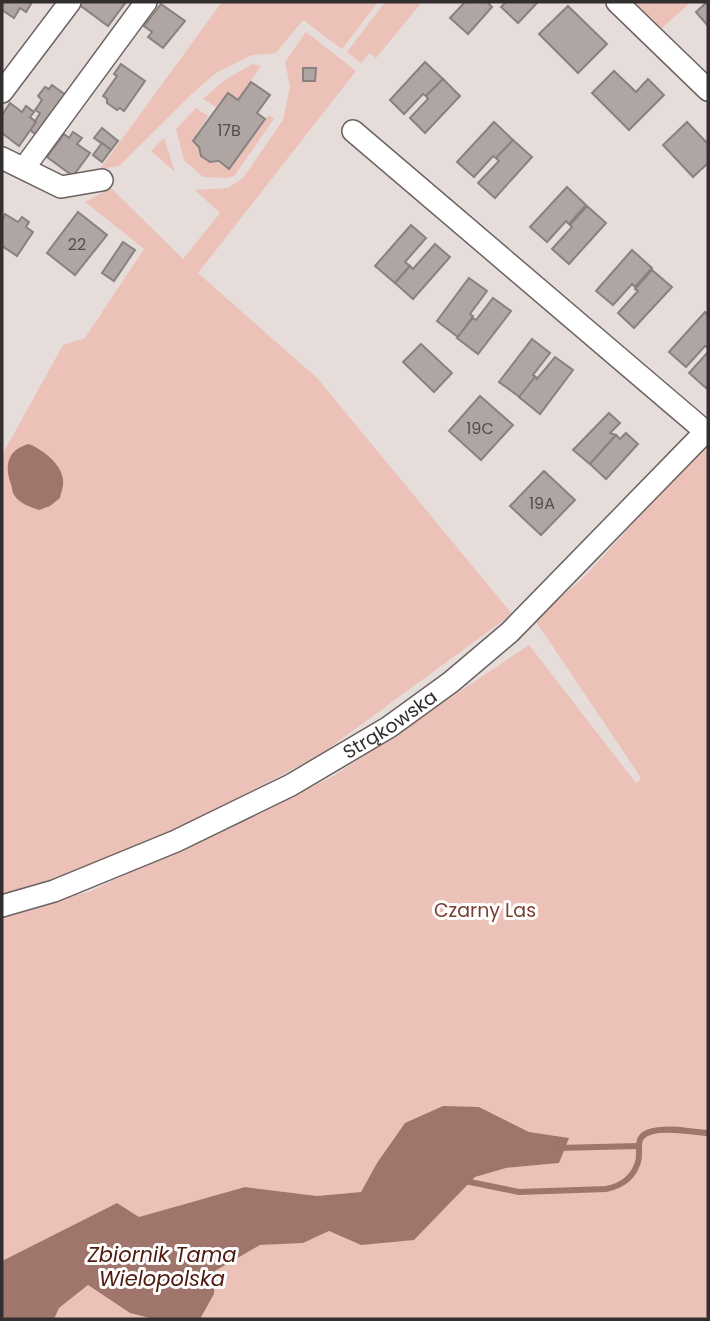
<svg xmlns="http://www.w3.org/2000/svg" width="710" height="1321" font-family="Poppins,sans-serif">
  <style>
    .green { fill: #ecc1b8 }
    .water { fill: #a0766c }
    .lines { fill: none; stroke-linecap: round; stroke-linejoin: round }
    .stream { stroke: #a0766c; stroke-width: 6 }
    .building { fill: #afa6a4; stroke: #89817f; stroke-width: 2 }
    .minor-casing { stroke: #6b6361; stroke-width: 24 }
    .minor { stroke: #fff; stroke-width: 21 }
    .labels { text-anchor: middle; stroke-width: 6; stroke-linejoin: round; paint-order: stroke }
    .number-label { font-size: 16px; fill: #524d4c }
    .street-label { font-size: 19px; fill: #332f2e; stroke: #fff }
    .park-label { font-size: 19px; fill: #7b4034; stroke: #fff }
    .water-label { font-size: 21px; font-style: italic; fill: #501a0f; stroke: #fff }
  </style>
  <rect width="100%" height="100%" fill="#e6dddb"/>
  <g class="green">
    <polygon points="222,2 378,2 342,49 303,20 276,53 252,55 216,73 193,93 119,166 100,169"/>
    <polygon points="385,2 422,2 376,58 370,53 361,63 347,52"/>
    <polygon points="631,2 691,2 662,28"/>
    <polygon points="306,32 356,71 198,273 317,378 512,614 321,754 185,826 60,879 2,895 2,455 63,345 85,338 144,249 85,202 111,188 183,259 220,213 195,190 228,188 243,178 283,120 290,86 285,62"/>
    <polygon points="252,64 261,66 238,99 228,92 216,107 203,99 225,80"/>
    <polygon points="196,108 208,116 192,142 199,148 201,157 210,163 219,163 229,170 269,115 274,119 234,176 227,178 203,177 184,160 176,129"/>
    <polygon points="164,138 175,172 151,151"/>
    <polygon points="708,442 708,1319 200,1319 214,1294 215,1271 260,1245 303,1243 329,1231 361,1245 475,1177 506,1168 559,1163 568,1138 529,1132 479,1107 377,1163 361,1192 317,1196 245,1187 139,1217 117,1203 2,1261 2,909 89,892 332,777 529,645 636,783 641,778 535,620 584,577"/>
    <polygon points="88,1285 130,1313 154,1319 54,1319 59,1308"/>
  </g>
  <g class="water">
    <path d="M29,444c14,6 33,20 34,36 1,6 -2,12 -3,18l-10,8 -11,4c-9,-3 -20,-7 -25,-15 -2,-4 -2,-8 -3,-11 -7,-19 -3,-35 18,-40z"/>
    <polygon points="443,1106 479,1107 529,1132 569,1138 559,1163 506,1168 475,1177 414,1240 361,1245 329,1231 303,1243 260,1245 215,1271 214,1294 200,1319 154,1319 130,1313 88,1285 59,1308 54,1319 2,1319 2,1261 117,1203 139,1217 245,1187 317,1196 361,1192 377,1163 405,1123"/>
  </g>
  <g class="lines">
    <g class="stream">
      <polyline points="556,1148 639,1146"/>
      <path d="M465,1181l54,11 87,-3c15,-3 27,-10 32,-27 4,-13 -6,-26 15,-31 17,-4 38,1 55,2"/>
    </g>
  </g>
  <g class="building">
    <polygon points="2,2 28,2 31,4 26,12 20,8 14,18 2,10"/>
    <polygon points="80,2 126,2 108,26 78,4"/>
    <polygon points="465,2 489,2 488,3 492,7 468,34 450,18"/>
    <polygon points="506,2 538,2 518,23 501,7"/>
    <polygon points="707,2 708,2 708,26 696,12"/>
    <polygon points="161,4 185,21 163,48 148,37 152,32 144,26"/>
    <polygon points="568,6 607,44 578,73 539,34"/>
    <polygon points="425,62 443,79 426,96 423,94 404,114 390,100"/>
    <polygon points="121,64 145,81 124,111 120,108 117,110 107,103 107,99 103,96 117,76 114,74"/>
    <polygon points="303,68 316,68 315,81 303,81"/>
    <polygon points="614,71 636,92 648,79 664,95 629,130 592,93"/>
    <polygon points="443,79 460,96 425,133 410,118 428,99 426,96"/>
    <polygon points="251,82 270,95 257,113 265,119 229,169 219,161 210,162 201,156 199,147 193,141 228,93 238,100"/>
    <polygon points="52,85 67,96 38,136 30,130 40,113 35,110 42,100 38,96 45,87 49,89"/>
    <polygon points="10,103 22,112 26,106 34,112 30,117 36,122 19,146 2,133 2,115"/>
    <polygon points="494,122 513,140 496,158 493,156 474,177 457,162"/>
    <polygon points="687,122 708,144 708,163 693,177 663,145"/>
    <polygon points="102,128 118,141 111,150 94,138"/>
    <polygon points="73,132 82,138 77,144 90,153 73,176 47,157 64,134 69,138"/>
    <polygon points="513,140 532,157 495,198 478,183 499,161 496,158"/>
    <polygon points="102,143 111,150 102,162 93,155"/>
    <polygon points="567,187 586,205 569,224 566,221 547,242 530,227"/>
    <polygon points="587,206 606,223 569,264 552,249 572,227 570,225"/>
    <polygon points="78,212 107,235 75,275 47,253"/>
    <polygon points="5,214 18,222 22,217 29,222 26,227 33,232 17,256 2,246 2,220"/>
    <polygon points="411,225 426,238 405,262 410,266 395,283 375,266"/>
    <polygon points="123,242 135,250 114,281 102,273"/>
    <polygon points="435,244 450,257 413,299 395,283 410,266 413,269"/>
    <polygon points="632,250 652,268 635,287 632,284 613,305 596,291"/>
    <polygon points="652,270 672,287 634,328 618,313 638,291 635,289"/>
    <polygon points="469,278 487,291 470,314 473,316 458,337 437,321"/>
    <polygon points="493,298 511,311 478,354 457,338 473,318 476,320"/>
    <polygon points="705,312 708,315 708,348 705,346 686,367 669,352"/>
    <polygon points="532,339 550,353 533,375 536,377 521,398 499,382"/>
    <polygon points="421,344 452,373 434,392 403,362"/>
    <polygon points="708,352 708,385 706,388 689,373"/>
    <polygon points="555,357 573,370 540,414 519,397 535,377 537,379"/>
    <polygon points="480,396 513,425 481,460 449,431"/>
    <polygon points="609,413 620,423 610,433 616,435 590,464 573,450"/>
    <polygon points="626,433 638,444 606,479 590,464 616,435 620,439"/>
    <polygon points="544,471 575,500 541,535 510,506"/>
  </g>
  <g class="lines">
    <defs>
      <g id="minor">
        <polyline points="617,2 708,90"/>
        <polyline points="2,92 70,2"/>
        <polyline points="353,131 706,432"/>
        <polyline points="2,158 61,187 102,180"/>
        <polyline points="24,168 146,2"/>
        <path id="s1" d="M2,906l52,-15 122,-50 115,-56 98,-58 62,-45 59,-50 198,-203"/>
      </g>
    </defs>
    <use href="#minor" class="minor-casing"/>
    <use href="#minor" class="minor"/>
  </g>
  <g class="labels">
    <g class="number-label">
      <text x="229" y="136">17B</text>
      <text x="77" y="250">22</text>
      <text x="480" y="434">19C</text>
      <text x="542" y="509">19A</text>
    </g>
    <g class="street-label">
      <text dy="7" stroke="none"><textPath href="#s1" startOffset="430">Strąkowska</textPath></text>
    </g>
    <g class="park-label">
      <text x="485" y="917">Czarny Las</text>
    </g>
    <g class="water-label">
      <text x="162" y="1262">Zbiornik Tama<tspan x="162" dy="24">Wielopolska</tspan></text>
    </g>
  </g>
  <rect width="710" height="1321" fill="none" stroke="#332f2e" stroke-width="7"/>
</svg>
